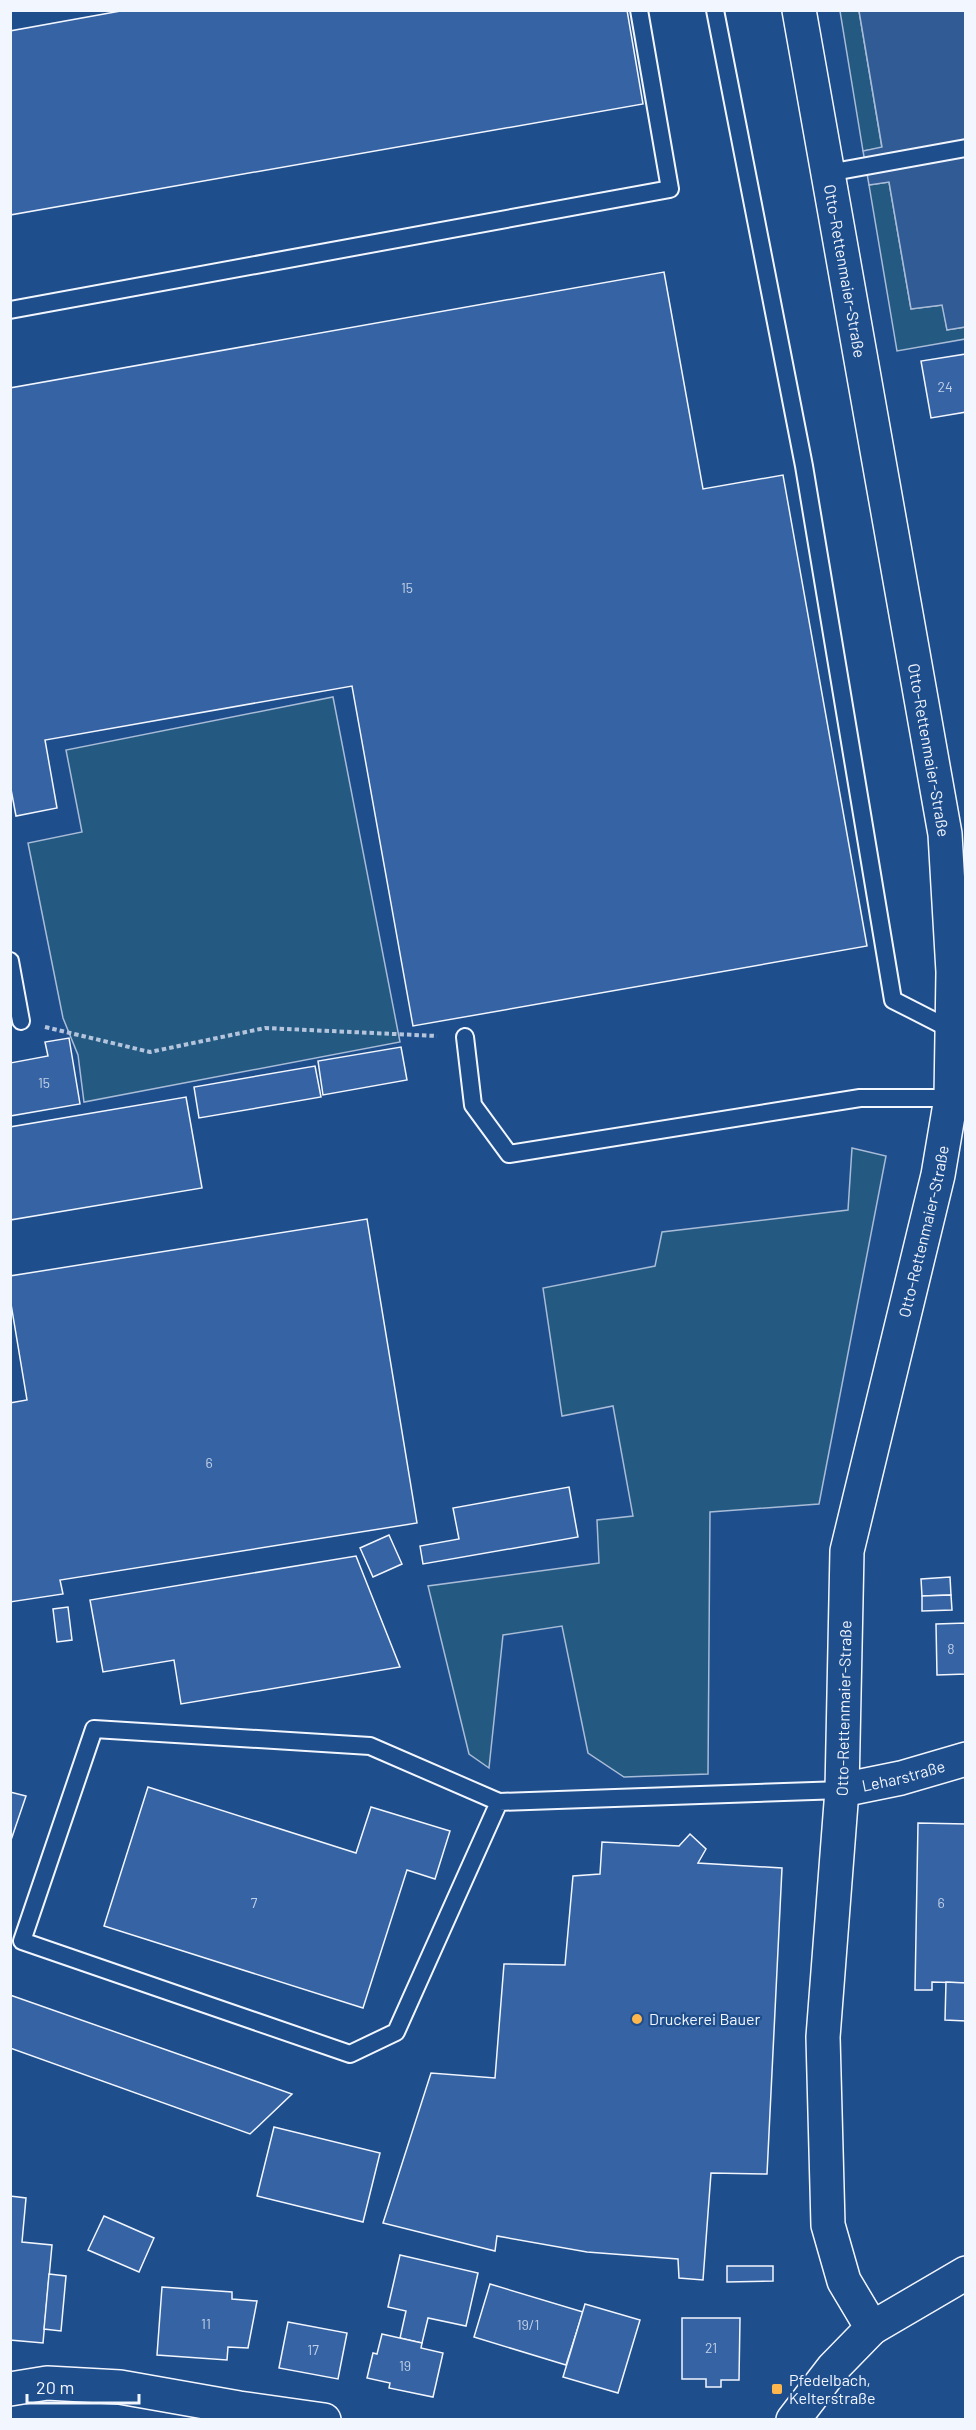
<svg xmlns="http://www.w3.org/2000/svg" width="976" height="2430" font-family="Barlow,sans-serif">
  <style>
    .green { fill: #245a82; stroke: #a8bbd7; stroke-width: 1.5 }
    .parking { fill: #305b95; stroke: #a8bbd7; stroke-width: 1.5 }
    .building { fill: #3563a3; stroke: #f2f6ff; stroke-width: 1.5 }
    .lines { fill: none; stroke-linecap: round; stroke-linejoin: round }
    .lane-casing { stroke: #f2f6ff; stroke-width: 20 }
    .street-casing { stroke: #f2f6ff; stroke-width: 36 }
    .path { stroke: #b3c4dc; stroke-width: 4; stroke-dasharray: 4.5 3; stroke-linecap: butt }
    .lane { stroke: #1f4e8c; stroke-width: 16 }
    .street { stroke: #1f4e8c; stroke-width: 33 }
    .poi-dot { fill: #ffb74d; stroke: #1f4e8c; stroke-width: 2 }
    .labels { text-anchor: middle; stroke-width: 4.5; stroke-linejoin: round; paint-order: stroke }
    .number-label { font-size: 14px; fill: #c3d1e8 }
    .street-label { font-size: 16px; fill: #f2f6ff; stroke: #1f4e8c }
    .poi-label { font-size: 16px; fill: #f2f6ff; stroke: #1f4e8c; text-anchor: start }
  </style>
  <rect width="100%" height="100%" fill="#1f4e8c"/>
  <g class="green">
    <polygon points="840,11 859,11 882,148 863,151"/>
    <polygon points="889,182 911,309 943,305 947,330 965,327 965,339 897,351 869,185"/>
    <polygon points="333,697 400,1042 84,1102 78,1055 63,1018 28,843 82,832 66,750"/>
    <polygon points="852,1148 886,1156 819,1504 710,1512 708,1774 624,1777 588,1753 562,1626 503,1635 489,1768 469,1754 428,1586 599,1563 597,1520 633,1516 613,1406 562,1416 543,1288 655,1266 662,1232 848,1210"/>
  </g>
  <polygon class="parking" points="859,11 965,11 965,327 947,330 942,305 911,309 889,182 869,185 863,151 882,147"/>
  <g class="building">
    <polygon points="126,10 627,10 643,104 10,215 10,31"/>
    <polygon points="664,272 703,489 783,475 867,946 413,1026 352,686 45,740 57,808 16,816 10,784 10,388"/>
    <polygon points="966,354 966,412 931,418 921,361"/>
    <polygon points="69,1038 80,1104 10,1116 10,1063 48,1056 45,1042"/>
    <polygon points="401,1047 407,1080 323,1095 318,1061"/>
    <polygon points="315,1066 321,1097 199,1118 194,1087"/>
    <polygon points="186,1097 202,1188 10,1220 10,1127"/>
    <polygon points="367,1219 417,1523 60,1580 63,1594 10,1602 10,1403 27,1400 10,1298 10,1276"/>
    <polygon points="569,1487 578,1537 423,1564 420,1546 459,1539 453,1508"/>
    <polygon points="389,1535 402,1564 373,1577 360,1548"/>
    <polygon points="356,1556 400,1667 181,1704 174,1660 103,1672 90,1600"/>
    <polygon points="950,1577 951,1595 922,1596 921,1579"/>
    <polygon points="951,1595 952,1610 922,1611 922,1596"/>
    <polygon points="68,1607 72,1640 57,1642 53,1609"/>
    <polygon points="966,1623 966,1674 937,1675 936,1624"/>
    <polygon points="148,1787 356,1853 371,1807 450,1831 435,1879 407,1870 363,2008 104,1926"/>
    <polygon points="10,1792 26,1796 10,1843"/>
    <polygon points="918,1823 966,1824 966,1983 932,1982 932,1990 915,1990"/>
    <polygon points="690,1834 706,1849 698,1863 782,1868 767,2174 711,2173 703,2280 679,2278 678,2259 587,2252 497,2236 495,2251 383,2223 431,2073 495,2078 504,1964 565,1965 573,1876 600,1874 602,1842 679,1846"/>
    <polygon points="946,1982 966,1983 966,2021 945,2020"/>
    <polygon points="10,1995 292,2094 250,2134 10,2048"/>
    <polygon points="274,2127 380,2153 363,2222 257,2196"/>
    <polygon points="10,2196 26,2198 22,2242 52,2245 43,2343 10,2340"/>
    <polygon points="104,2216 154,2238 139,2272 88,2250"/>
    <polygon points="400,2255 478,2273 466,2326 428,2318 422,2343 400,2338 406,2311 388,2307"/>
    <polygon points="727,2266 773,2266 773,2281 727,2282"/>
    <polygon points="49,2274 66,2276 61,2331 44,2329"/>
    <polygon points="490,2284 583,2312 566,2365 474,2337"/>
    <polygon points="162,2287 232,2292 232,2299 257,2301 248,2348 228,2347 227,2360 157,2355"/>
    <polygon points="585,2304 640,2320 618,2393 563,2377"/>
    <polygon points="682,2318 740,2318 739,2380 721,2380 721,2387 706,2387 706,2379 682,2379"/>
    <polygon points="288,2322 347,2333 338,2379 279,2368"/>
    <polygon points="382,2334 422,2343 421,2348 443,2353 433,2397 389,2388 390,2383 367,2378 373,2353 377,2354"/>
  </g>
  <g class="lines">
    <defs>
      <g id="lane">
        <polyline points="715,10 804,466 893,1000 952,1030"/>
        <polyline points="828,173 966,148"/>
        <polyline points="10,310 670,189 639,10"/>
        <polyline points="10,961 21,1021"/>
        <polyline points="465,1037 473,1105 509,1154 860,1098 951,1098"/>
        <polyline points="499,1802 396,2032 350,2054 22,1941 94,1729 370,1746 499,1802 842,1790"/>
      </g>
      <g id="street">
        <path id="s1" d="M842,1790l59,-12 65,-19"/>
        <polyline points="872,2328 966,2273"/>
        <polyline points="10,2389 47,2383 120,2387 239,2408 324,2420"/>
        <path id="s2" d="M793,2420l40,-52 39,-40 -28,-47 -16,-56 -5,-188 19,-247 5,-239 91,-376 13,-77 2,-126 -8,-138 -146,-824"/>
      </g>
    </defs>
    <use href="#lane" class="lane-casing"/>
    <use href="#street" class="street-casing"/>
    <polyline class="path" points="45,1027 150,1052 265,1028 437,1036"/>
    <use href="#lane" class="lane"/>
    <use href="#street" class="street"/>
  </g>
  <g class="poi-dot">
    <circle cx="637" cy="2019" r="6"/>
    <rect x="771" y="2383" width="12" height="12" rx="3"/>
  </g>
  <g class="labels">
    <g class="number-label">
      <text x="945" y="392">24</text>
      <text x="407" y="593">15</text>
      <text x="44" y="1088">15</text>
      <text x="209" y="1468">6</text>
      <text x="951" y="1654">8</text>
      <text x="254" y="1908">7</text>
      <text x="941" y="1908">6</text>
      <text x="206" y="2329">11</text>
      <text x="528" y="2330">19/1</text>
      <text x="711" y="2353">21</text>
      <text x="313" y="2355">17</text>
      <text x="405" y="2371">19</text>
    </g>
    <g class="street-label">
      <text transform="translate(845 271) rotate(80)" y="6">Otto-Rettenmaier-Straße</text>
      <text transform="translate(929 750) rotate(80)" y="6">Otto-Rettenmaier-Straße</text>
      <text dy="6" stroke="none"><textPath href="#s2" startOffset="1238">Otto-Rettenmaier-Straße</textPath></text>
      <text dy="6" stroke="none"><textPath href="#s2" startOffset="752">Otto-Rettenmaier-Straße</textPath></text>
      <text dy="6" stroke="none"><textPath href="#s1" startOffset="63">Leharstraße</textPath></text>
    </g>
    <g class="poi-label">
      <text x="649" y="2025">Druckerei Bauer</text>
      <text x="789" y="2386">Pfedelbach,<tspan x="789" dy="18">Kelterstraße</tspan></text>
    </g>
  </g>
  <rect width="976" height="2430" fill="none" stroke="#f2f6ff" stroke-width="24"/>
  <path d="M27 2394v9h112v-9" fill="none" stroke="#f2f6ff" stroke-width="3"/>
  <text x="36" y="2394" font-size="18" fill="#f2f6ff" stroke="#1f4e8c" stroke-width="4.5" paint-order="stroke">20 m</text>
</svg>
